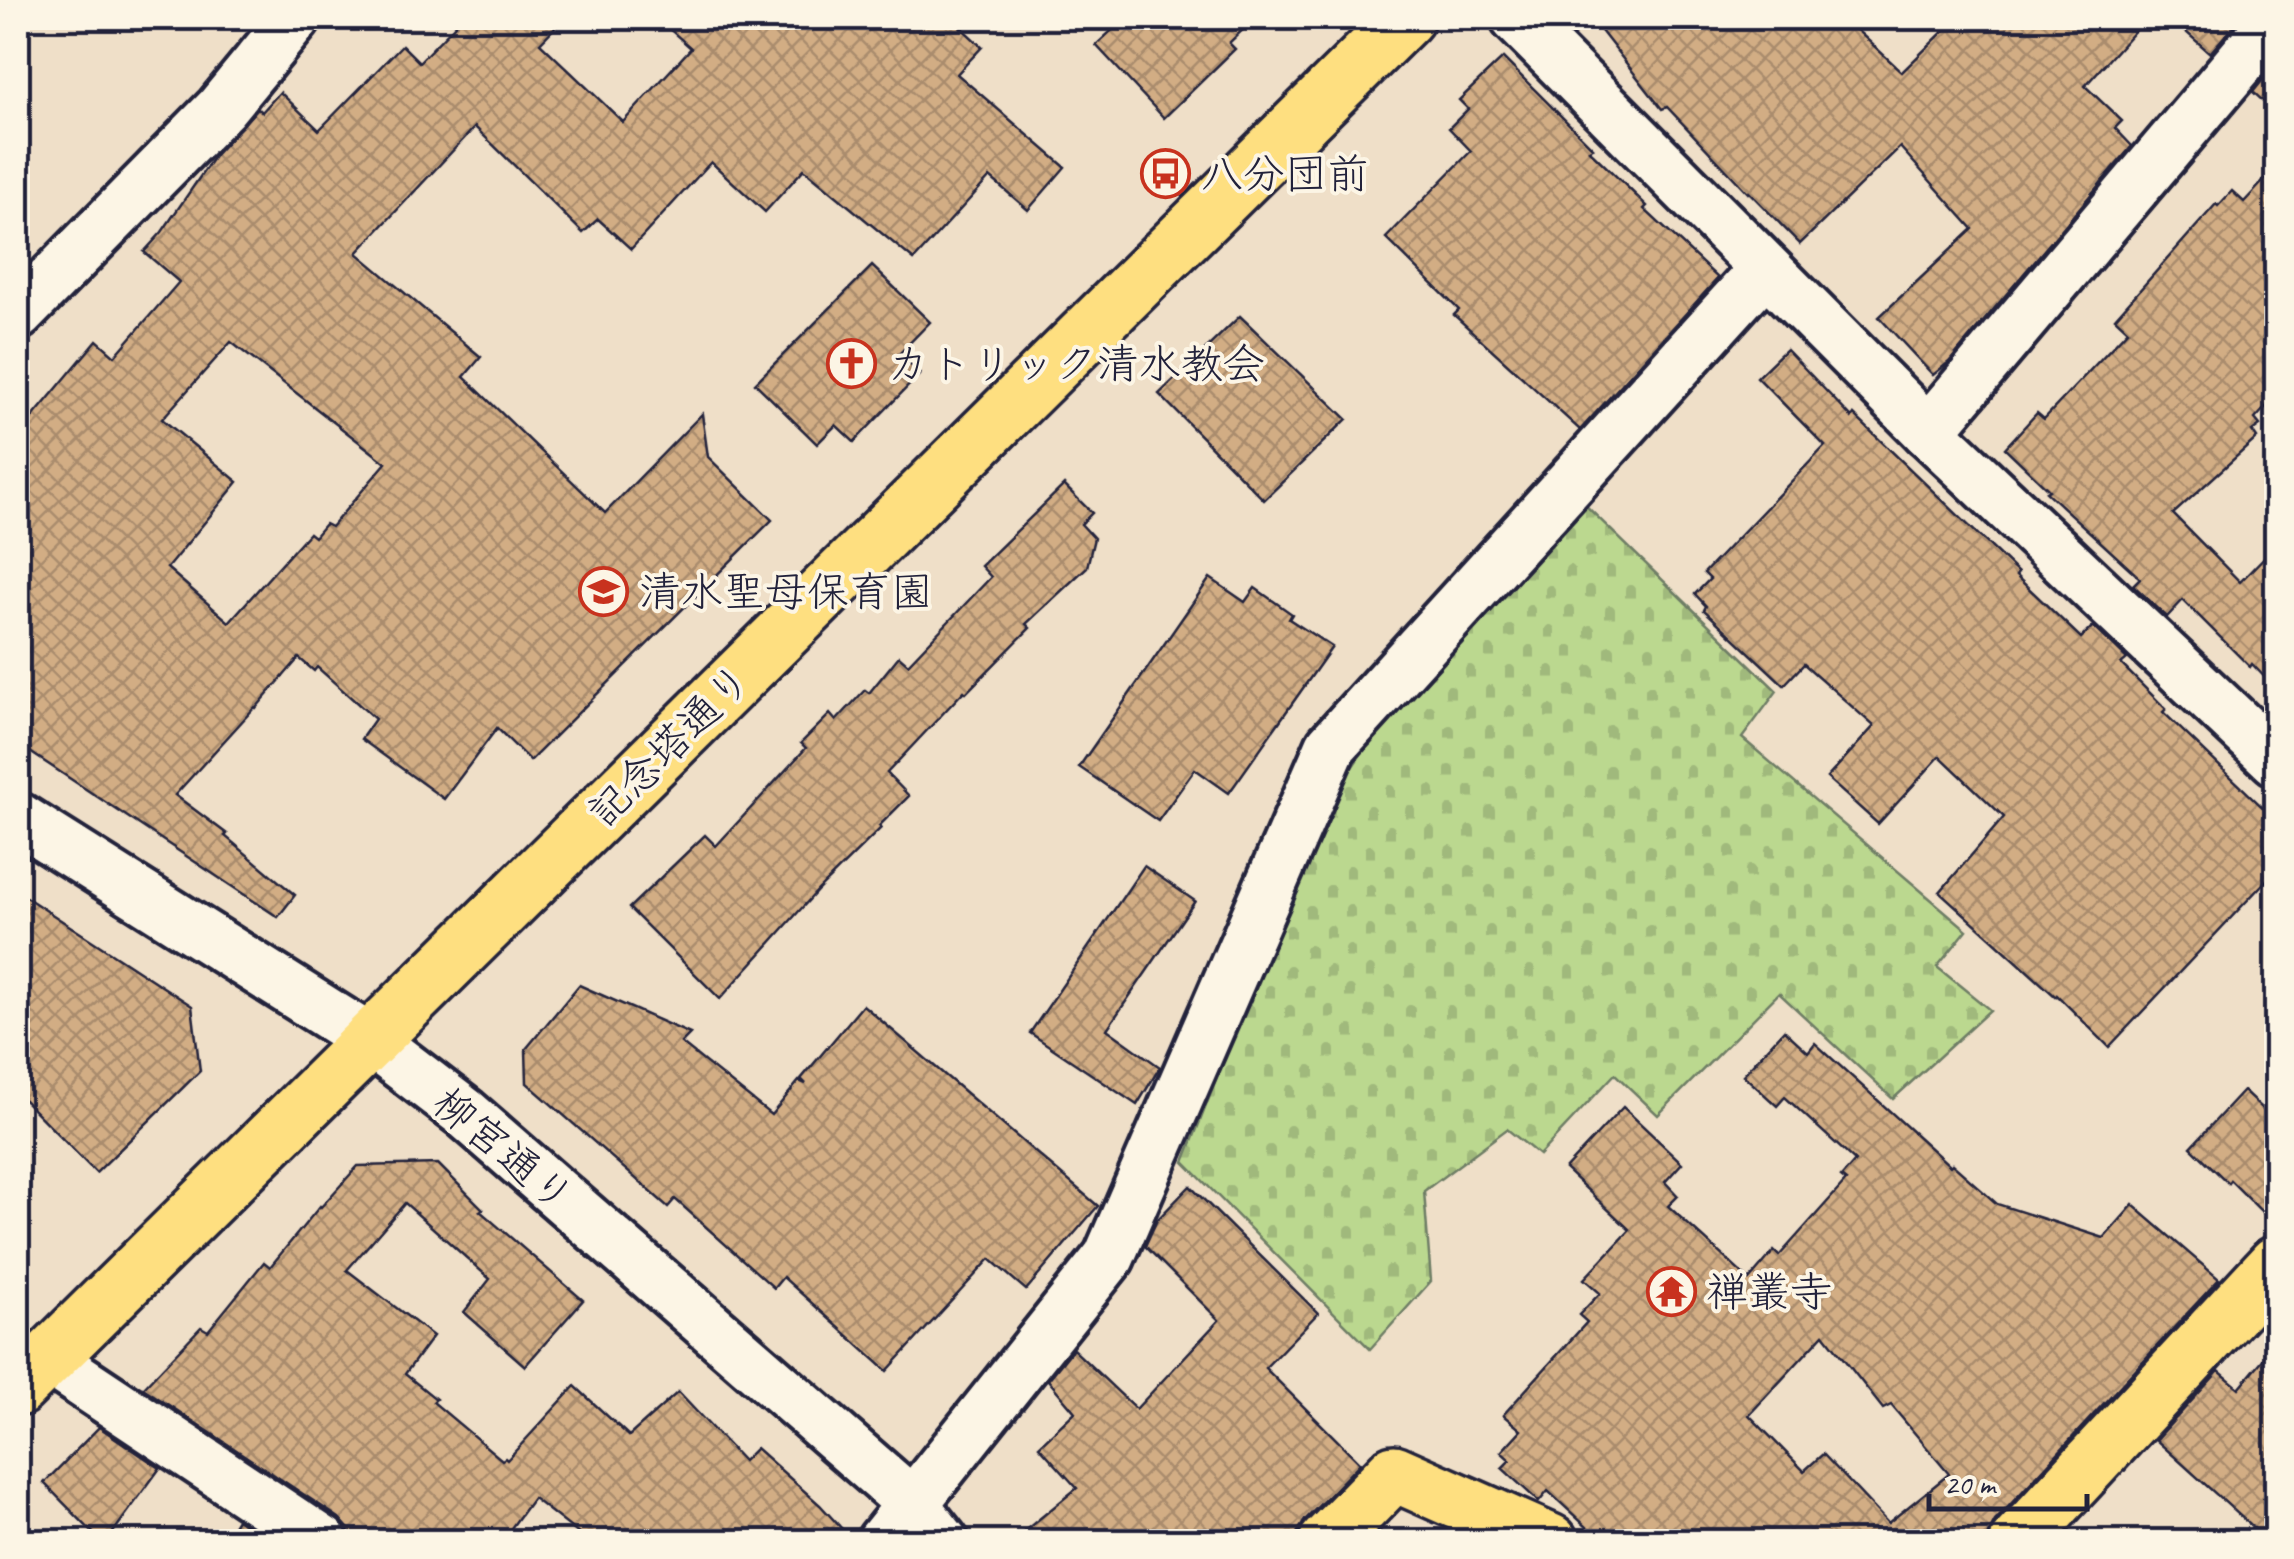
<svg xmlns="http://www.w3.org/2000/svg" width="2294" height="1559" font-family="Caveat,'Klee One',sans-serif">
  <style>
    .cemetery { fill: url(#cemetery-stones); stroke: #6e7d65; stroke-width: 2.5 }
    .building { fill: url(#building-cross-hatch); stroke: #22223b; stroke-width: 2.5; fill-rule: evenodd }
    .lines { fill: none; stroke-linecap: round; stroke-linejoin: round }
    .minor-casing { stroke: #22223b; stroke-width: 58 }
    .major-casing { stroke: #22223b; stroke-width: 62 }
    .minor { stroke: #fcf5e5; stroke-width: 50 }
    .major { stroke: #fedf80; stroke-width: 55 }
    .labels { text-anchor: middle; stroke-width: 8; stroke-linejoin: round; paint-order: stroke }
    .poi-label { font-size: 42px; fill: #22223b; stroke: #fcf5e5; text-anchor: start }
    .street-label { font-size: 42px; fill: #22223b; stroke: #fcf5e5 }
  </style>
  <defs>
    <pattern id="cemetery-stones" width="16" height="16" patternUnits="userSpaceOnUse" patternTransform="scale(2.5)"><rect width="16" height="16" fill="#bbd88f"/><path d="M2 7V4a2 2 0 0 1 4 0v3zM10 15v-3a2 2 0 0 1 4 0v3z" fill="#a0b97c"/></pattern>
    <pattern id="building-cross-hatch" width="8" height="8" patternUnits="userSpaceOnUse" patternTransform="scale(2.5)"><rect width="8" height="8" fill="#d2ad84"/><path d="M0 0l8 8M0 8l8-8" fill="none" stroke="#aa8c6d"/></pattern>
  </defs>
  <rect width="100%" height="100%" fill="#efdfc8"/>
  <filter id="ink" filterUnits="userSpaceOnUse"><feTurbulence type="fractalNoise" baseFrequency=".01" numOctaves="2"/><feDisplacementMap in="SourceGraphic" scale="20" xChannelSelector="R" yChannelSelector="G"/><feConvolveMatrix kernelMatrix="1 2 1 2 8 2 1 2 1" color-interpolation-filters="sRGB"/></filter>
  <g filter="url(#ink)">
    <polygon class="cemetery" points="1577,497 1777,691 1742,738 1967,930 1937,967 1990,1010 1893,1099 1779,993 1658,1115 1615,1074 1539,1155 1507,1129 1424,1191 1431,1281 1370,1349 1184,1162 1286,901 1344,779 1408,686"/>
    <g class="building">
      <path d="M462,18h102l-24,25 83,79 68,-74 -34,-30h294l31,29 -25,27 108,93 -37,43 -38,-33 -76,83 -110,-91 -39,43 -54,-50 -80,87 -33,-30 -15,14 -108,-106 -118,126 124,104 -17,20 141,136 97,-99 6,43 64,63 -242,241 -33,-33 -53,71 -83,-60 14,-20 -58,-52 -3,4 -15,-13 -43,50 -1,-1 -80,88 52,39 -2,2 70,59 -17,22 -260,-173v-309l79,-95 18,16 64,-74 -35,-30 18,-20 53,-77 43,-47 4,4 18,-20 39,38 83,-85 17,17zM231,342l155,121 -55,64 -6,-3 -11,13 -5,-4 -80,89 -62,-54 71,-86 -76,-63z"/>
      <polygon points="1125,18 1255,18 1229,43 1235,49 1164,118 1096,45"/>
      <polygon points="1591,18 1690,18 1698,29 1714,18 1844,18 1902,72 1957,18 2146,18 2085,86 2122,121 2115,128 2132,146 1949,362 1933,375 1879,317 1973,229 1900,147 1800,244 1749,192 1748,193 1667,107 1662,109"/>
      <polygon points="2170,18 2240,18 2210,53"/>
      <polygon points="1503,58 1593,148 1589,150 1647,206 1644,209 1718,278 1580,430 1454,315 1459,310 1386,238 1471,151 1449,128 1468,109 1459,100"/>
      <polygon points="2276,64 2276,113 2253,92"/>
      <polygon points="2276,168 2276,396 2255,419 2260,425 2252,431 2257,438 2173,514 2240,582 2276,545 2276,689 2252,664 2250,667 2183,600 2167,617 2133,585 2140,578 2046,492 2049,490 2005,448 2037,413 2044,419 2128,330 2115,318 2216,204 2218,206 2232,191 2244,202"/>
      <polygon points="872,266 930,322 899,354 920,374 854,442 836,425 817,444 755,383"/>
      <polygon points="1240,316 1347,419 1264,500 1159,394"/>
      <polygon points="1786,349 1852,418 1854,415 2018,573 2016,576 2081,638 2093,626 2127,659 2121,664 2166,709 2163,712 2276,820 2276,870 2109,1047 2057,995 2056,997 1940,892 2004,817 1940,756 1878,824 1827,778 1874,726 1804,664 1784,685 1704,610 1706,606 1695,594 1710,579 1704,573 1825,446 1757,377"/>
      <polygon points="1064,485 1092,513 1081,524 1094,538 1087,567 1026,624 1030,628 966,693 964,691 887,773 909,796 879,826 881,828 818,890 720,999 629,908 705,835 716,846 806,748 801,743 830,714 836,721 865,690 869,693 899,656 908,664 991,577 981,566"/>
      <polygon points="1210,578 1245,602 1255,588 1292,614 1289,619 1332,647 1229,793 1195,769 1158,821 1079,767"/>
      <polygon points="1144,866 1195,901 1107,1029 1160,1067 1137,1105 1030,1033"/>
      <polygon points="18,892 192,1006 200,1071 96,1173 18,1094"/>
      <polygon points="579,985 690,1034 681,1043 771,1115 799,1081 806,1084 801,1079 863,1005 1098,1206 1026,1290 990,1259 887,1371 783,1277 774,1288 675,1199 668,1207 527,1083 526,1049"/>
      <path d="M1784,1030l24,22 7,-9 135,123 2,-2 45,40 107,34 29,-33 86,74 -224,242 -7,13v8h-385l-55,-51 -9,11 -37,-34 8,-8 -9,-8 20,-22 -18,-15 84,-93 -8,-7 21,-22 -16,-14 46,-49 -65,-61 58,-62 59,56 -17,19 13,14 -10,10 81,74 25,-29 5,5 67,-75 -5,-4 14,-16 -70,-64 -8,9 -34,-31zM1824,1334l59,75 8,-4 58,69 -61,49 -65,-69 -19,17 -55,-56z"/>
      <polygon points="2243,1091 2276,1122 2276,1226 2230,1180 2228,1183 2191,1147"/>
      <polygon points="438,1164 483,1209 480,1211 583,1300 525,1366 464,1312 490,1279 405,1203 347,1270 433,1336 405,1374 436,1399 433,1402 502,1460 505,1458 507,1460 575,1386 629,1436 678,1392 743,1461 756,1448 820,1505 854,1542 589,1542 533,1498 501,1542 351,1542 348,1528 339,1518 143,1388 201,1327 208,1331 264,1262 270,1267 320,1206 321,1207 358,1166"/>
      <polygon points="1190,1186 1318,1313 1265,1368 1360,1463 1305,1520 1297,1533 1297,1542 1011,1542 1077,1488 1039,1446 1075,1412 1048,1380 1073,1349 1136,1409 1219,1320 1145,1246 1157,1220"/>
      <polygon points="2276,1344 2276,1542 2269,1542 2156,1440 2219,1371 2239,1388"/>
      <polygon points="99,1427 160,1468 106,1542 102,1542 44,1483"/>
      <polygon points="237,1519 270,1542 223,1542"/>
    </g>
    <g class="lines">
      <defs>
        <g id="minor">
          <polyline points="1516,18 1928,431 2276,760"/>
          <polyline points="18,314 221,108 295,18"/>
          <polyline points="1928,431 2276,20"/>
          <polyline points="18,818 371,1041 465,1113 912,1503 943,1542"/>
          <polyline points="48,1359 323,1542"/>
          <polyline points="882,1542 1109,1257 1331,746 1765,269"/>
        </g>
        <g id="major">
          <polyline points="18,1388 1406,18"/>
          <polyline points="1327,1542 1394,1473 1550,1542"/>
          <polyline points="2018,1542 2276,1264"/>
        </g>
      </defs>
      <use href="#minor" class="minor-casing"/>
      <use href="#major" class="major-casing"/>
      <use href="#minor" class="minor"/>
      <use href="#major" class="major"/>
    </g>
  </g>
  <defs>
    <symbol id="bus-ring" viewBox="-11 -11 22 22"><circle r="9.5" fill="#fcf5e5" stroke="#c8321e" stroke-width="1.5"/><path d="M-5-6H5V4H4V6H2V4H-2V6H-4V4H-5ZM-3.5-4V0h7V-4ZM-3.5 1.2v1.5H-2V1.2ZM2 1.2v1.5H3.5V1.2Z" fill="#c8321e"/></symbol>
    <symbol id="church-ring" viewBox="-11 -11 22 22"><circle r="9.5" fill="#fcf5e5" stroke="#c8321e" stroke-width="1.5"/><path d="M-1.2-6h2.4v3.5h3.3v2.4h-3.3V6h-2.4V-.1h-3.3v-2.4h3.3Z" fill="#c8321e"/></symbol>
    <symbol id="school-ring" viewBox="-11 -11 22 22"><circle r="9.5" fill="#fcf5e5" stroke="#c8321e" stroke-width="1.5"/><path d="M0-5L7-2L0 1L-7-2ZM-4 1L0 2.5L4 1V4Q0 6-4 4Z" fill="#c8321e"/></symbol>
    <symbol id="temple-ring" viewBox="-11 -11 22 22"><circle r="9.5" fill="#fcf5e5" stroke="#c8321e" stroke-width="1.5"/><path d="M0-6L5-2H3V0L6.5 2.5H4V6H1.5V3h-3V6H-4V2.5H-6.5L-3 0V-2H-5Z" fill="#c8321e"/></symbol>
  </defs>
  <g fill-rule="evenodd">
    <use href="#bus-ring" x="1138" y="146" width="55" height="55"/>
    <use href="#church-ring" x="824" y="336" width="55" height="55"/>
    <use href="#school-ring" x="576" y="564" width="55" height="55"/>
    <use href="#temple-ring" x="1644" y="1264" width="55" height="55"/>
  </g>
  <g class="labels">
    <g class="poi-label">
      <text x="1201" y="188">八分団前</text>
      <text x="887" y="378">カトリック清水教会</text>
      <text x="639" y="606">清水聖母保育園</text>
      <text x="1706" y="1306">禅叢寺</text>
    </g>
    <g class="street-label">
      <text transform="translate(669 745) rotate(-45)" y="15">記念塔通り</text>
      <text transform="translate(504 1149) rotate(40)" y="15">柳宮通り</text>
    </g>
  </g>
  <rect width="2294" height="1559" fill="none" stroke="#fcf5e5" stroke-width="60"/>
  <rect x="30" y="30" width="2234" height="1499" fill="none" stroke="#22223b" stroke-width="4" filter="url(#ink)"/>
  <path d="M1929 1494v15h158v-15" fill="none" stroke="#22223b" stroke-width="5"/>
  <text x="1944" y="1494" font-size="30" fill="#22223b" stroke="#fcf5e5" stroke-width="8" paint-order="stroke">20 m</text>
</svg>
